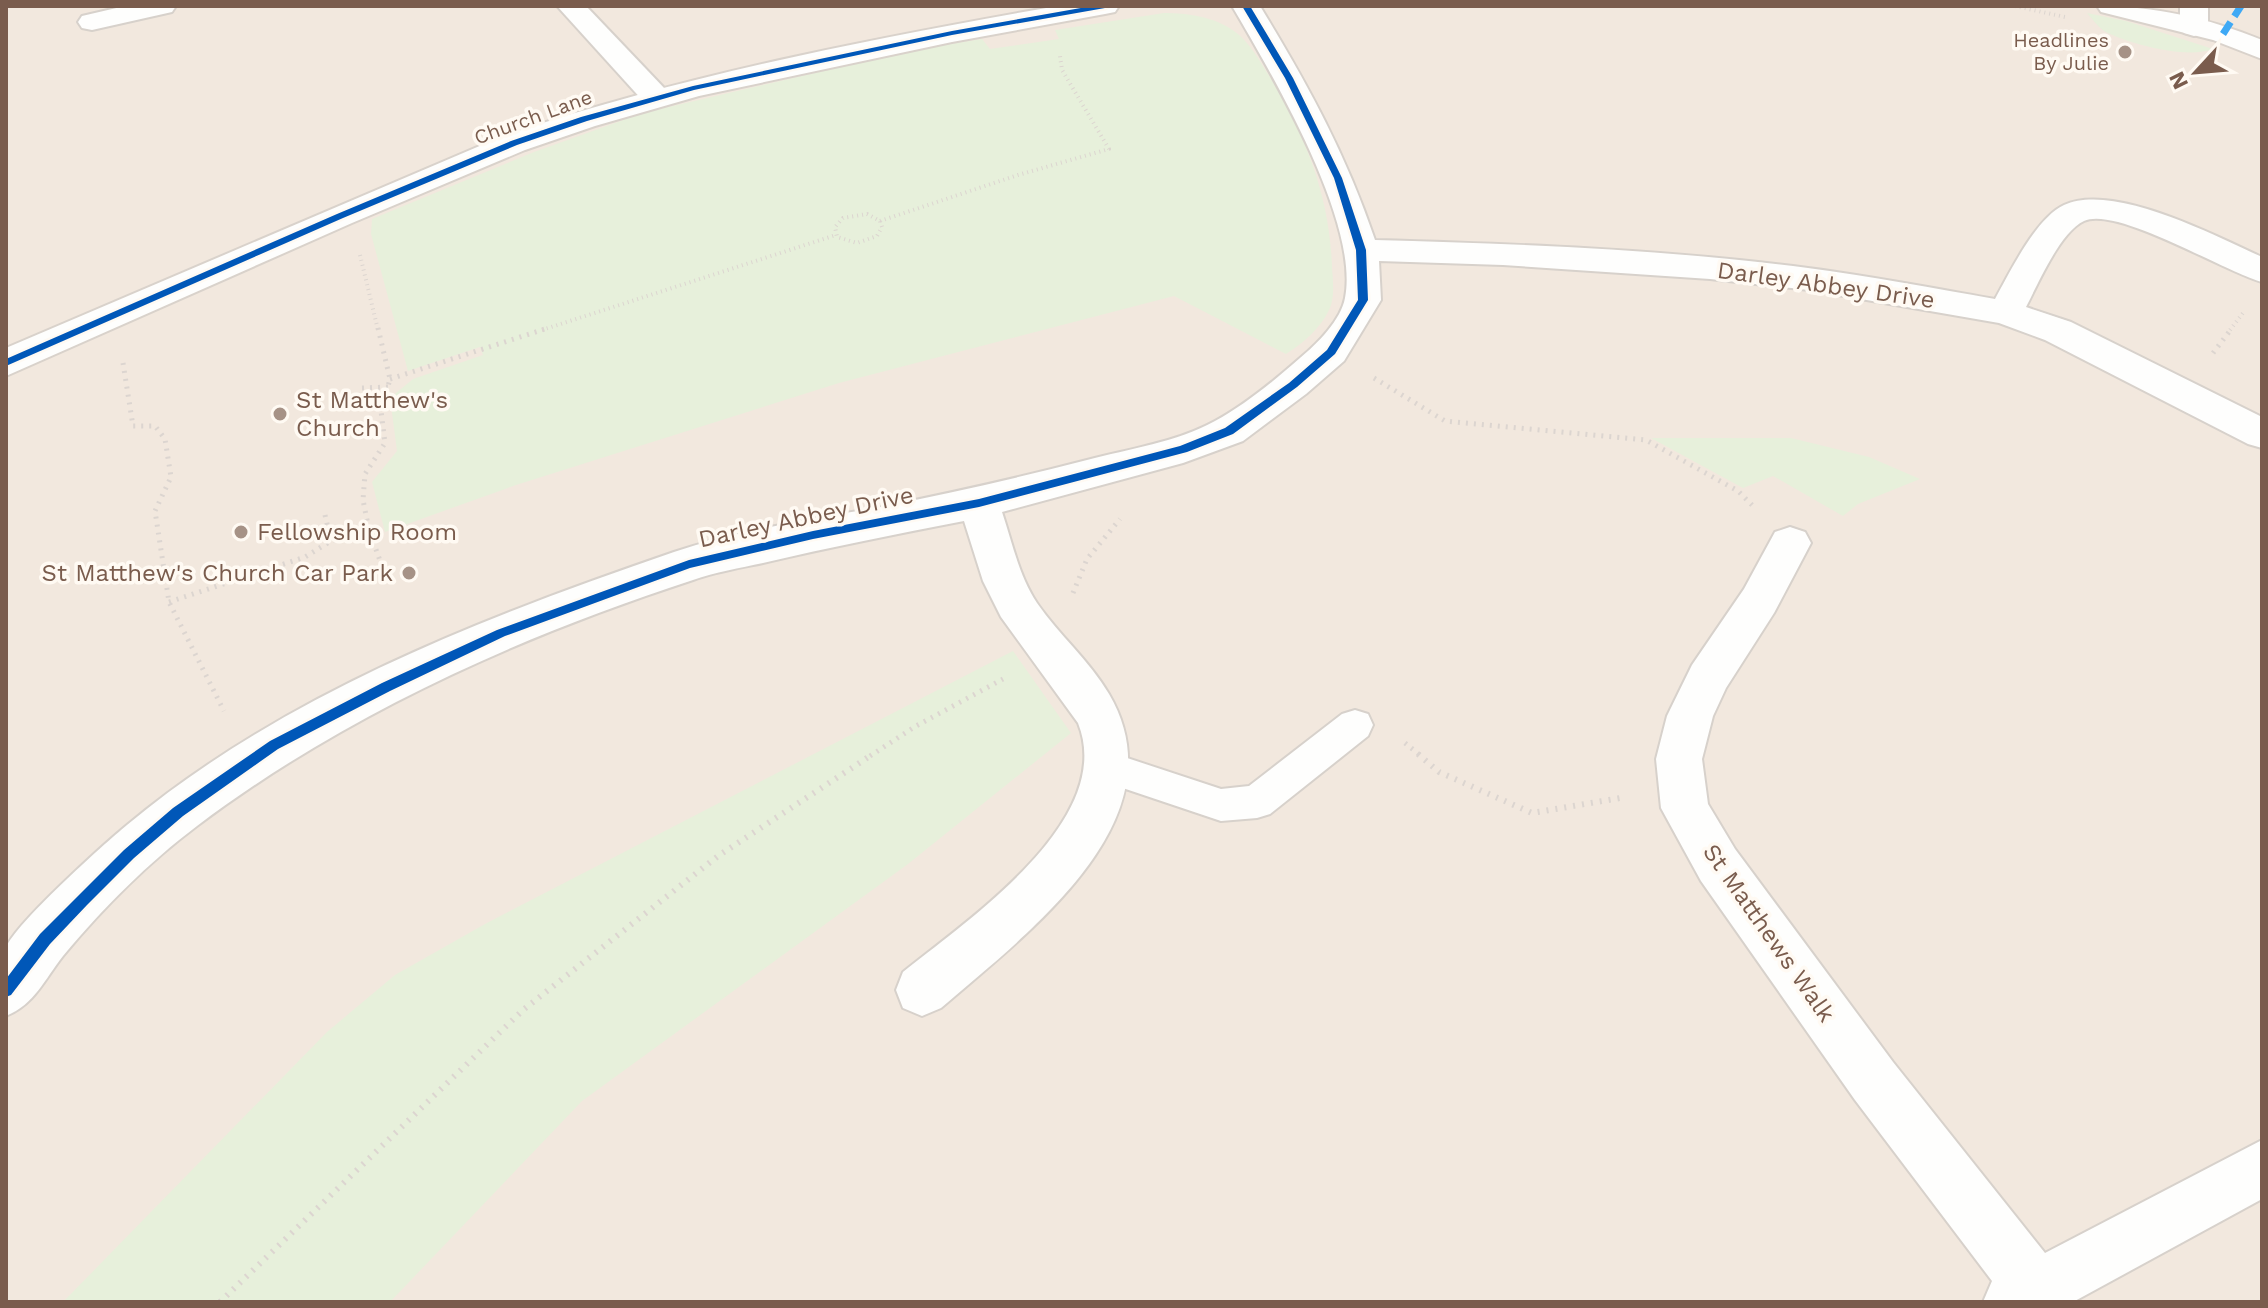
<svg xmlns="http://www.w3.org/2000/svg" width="2268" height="1308" font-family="'Work Sans',sans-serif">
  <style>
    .residential { fill: #f2e8de }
    .green { fill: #e7f0db }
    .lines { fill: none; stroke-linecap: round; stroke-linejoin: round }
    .lane-casing { stroke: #d7d1cb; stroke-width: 4 }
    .street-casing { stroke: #d7d1cb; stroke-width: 4 }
    .secondary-casing { stroke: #d9d2cb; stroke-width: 4 }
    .path-far2 { stroke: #dcd5d0; stroke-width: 4; stroke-dasharray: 1 4; stroke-linecap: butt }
    .path-far1 { stroke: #dcd5d0; stroke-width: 5; stroke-dasharray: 2 6; stroke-linecap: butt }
    .path { stroke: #dcd5d0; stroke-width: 6; stroke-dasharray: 2 7; stroke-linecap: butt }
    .lane { fill: #fefefd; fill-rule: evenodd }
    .street { fill: #fefefd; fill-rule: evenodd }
    .secondary { fill: #fefefd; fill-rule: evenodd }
    .quiet { stroke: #3fa9f5; stroke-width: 7; stroke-dasharray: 14 7; stroke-linecap: butt }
    .cycleway-casing { stroke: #fffaf3; stroke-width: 5 }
    .cycleway { fill: #0057b8; fill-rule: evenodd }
    .poi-dot { fill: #a69286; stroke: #fffaf3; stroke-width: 3 }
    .labels { text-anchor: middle; stroke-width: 7; stroke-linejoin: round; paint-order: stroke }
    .far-poi-label { font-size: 20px; fill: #7a5c4d; stroke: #fffaf3; text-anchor: end }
    .far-street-label { font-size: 20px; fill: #7a5c4d; stroke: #fffaf3 }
    .street-label { font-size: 24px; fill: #7a5c4d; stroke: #fffaf3 }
    .poi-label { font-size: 24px; fill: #7a5c4d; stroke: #fffaf3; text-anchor: start }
  </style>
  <rect width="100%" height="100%" fill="#f9f5f0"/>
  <rect class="residential" x="6" y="6" width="2256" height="1296"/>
  <g class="green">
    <path d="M1164,13c23,0 51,4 70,18 17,12 26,31 37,48 36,59 59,120 61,189 1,13 3,30 -3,42 -9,19 -26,33 -43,44l-112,-58 -335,87 -323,102 -131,47 -13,-50 25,-31 -7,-53 23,-19 70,-24 -3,-8 -72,24 -37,-137 1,-15 162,-67 109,-39 275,-64 64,-10 8,10 69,-10 -4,-9z"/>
    <path d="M2087,13l39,8 87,28c-26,10 -78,-4 -103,-15 -10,-4 -16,-13 -23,-21z"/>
    <polygon points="1651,438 1791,438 1869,457 1920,479 1858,504 1843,516 1773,476 1743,488"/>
    <polygon points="1013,651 1071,733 908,864 582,1101 390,1302 63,1302 327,1032 395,975 485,924"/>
  </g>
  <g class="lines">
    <defs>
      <polygon id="lane" points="1355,710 1368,714 1373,725 1368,736 1270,814 1257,818 1221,821 1093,778 1088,767 1093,756 1106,751 1221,789 1249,786 1342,714"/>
      <g id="street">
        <polygon points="125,6 176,6 172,12 92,30 82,28 78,22 82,16"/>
        <polygon points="557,6 586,6 666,90 670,96 666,102 655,105 644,102"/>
        <path d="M1232,6h28c47,77 86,148 115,234 144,4 289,9 433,28 62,8 125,20 187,31 15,-27 41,-81 69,-94 49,-23 152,31 198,52v25c-37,-10 -145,-76 -178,-61 -24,11 -46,63 -58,86l45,15 191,95v31l-14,-4 -203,-104 -46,-17 -190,-33 -99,-11 -207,-14 -124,-4 2,39 -37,61 -38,33 -63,47 -60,22 -181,49c10,30 17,64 35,91 22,32 52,57 72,91 74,126 -84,241 -168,314l-19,8 -19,-8 -7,-18 7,-18c64,-52 214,-152 175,-249l-77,-106 -18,-36 -19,-60c-67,13 -134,26 -201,42 -23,5 -48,9 -70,17 -175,57 -349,135 -496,246 -48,36 -95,83 -134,130 -19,24 -28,48 -57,60 0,-17 -5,-54 0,-68 8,-23 98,-104 121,-123 157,-131 355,-207 547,-273 66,-22 138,-33 207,-45 69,-14 137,-29 206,-47 42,-11 90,-18 128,-39 30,-16 60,-41 85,-63 17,-14 41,-38 45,-60 15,-76 -75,-227 -113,-292z"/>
        <polygon points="2180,6 2208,6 2208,27 2204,33 2194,36 2184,33 2180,27"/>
        <polygon points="1790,527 1805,532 1811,543 1774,613 1726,688 1713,716 1702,759 1708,804 1735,849 1893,1062 2045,1253 2262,1140 2262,1199 2073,1302 1983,1302 1992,1281 1855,1100 1701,881 1661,808 1656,759 1667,716 1692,665 1744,589 1775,532"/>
      </g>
      <g id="secondary">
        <path d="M1057,6h62l-4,6 -10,2 -153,28 -253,54 -104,30 -70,24 -173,73 -346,153v-28l497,-212c180,-61 367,-97 554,-130z"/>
        <path d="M2097,6c58,0 111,12 165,34v19l-49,-19 -112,-28z"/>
      </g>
    </defs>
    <use href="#lane" class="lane-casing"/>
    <use href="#street" class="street-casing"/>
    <use href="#secondary" class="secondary-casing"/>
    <g class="path-far2">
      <polyline points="2015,6 2065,17"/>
      <polygon points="867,214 880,221 882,227 877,236 857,243 837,237 835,227 843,218"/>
      <polyline points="880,221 1018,175 1109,149 1062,70 1060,56"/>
      <polyline points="360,255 378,330"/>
      <polyline points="542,330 836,235"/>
      <polyline points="2230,330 2243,313"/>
    </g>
    <g class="path-far1">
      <polyline points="378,328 390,379 381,411 385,443 365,474 363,500 369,530 388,583"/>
      <polyline points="2213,353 2232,328"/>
      <polyline points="123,363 133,426 155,426 165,439 171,477 155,511 169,602 224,711"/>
      <polyline points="1374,378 1445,421 1646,440 1738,491 1755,508"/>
      <polyline points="390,379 548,328"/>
      <polyline points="362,388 388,387"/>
      <polyline points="325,515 331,541"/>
      <polyline points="1073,593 1087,559 1120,519"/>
      <polyline points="169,602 305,557 331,541 370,528"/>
      <polyline points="1405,743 1421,756"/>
      <polyline points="870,756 916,726 1003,679"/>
    </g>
    <g class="path">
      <polyline points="1418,754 1439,772 1532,813 1626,797"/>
      <polyline points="220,1302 523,1010 718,856 873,754"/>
    </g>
    <use href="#lane" class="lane"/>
    <use href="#street" class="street"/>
    <use href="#secondary" class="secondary"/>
    <polyline class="quiet" points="2223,34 2241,6"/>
    <defs>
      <g id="cycleway">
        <polygon points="1092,6 1109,6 1105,8 952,35 694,90 587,121 517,145 343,218 6,366 6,359 337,214 511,141 581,117 693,86 952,31"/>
        <polygon points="1242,6 1250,6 1293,78 1342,178 1366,250 1368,300 1335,354 1297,387 1233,434 1187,452 979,507 813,539 690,568 505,636 390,691 278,749 183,816 134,858 87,905 50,944 11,995 6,997 6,979 40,934 124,850 173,808 270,741 382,683 497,630 689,560 813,531 979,499 1180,446 1225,428 1289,383 1327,350 1358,300 1356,250 1334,178 1285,78"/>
      </g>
    </defs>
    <use href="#cycleway" class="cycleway-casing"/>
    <use href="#cycleway" class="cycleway"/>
  </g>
  <g class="poi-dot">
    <circle cx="2125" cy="52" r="8"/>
    <circle cx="280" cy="414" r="8"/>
    <circle cx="241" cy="532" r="8"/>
    <circle cx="409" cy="573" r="8"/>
  </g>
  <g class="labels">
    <g class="far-poi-label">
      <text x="2109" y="47">Headlines<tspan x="2109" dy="23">By Julie</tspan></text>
    </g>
    <g class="far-street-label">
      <text transform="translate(533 117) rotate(-20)" y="7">Church Lane</text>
    </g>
    <g class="street-label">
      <text transform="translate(1826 285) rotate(8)" y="8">Darley Abbey Drive</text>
      <text transform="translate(806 517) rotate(-12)" y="8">Darley Abbey Drive</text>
      <text transform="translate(1769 933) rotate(55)" y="8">St Matthews Walk</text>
    </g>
    <g class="poi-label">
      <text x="296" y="408">St Matthew's<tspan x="296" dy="28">Church</tspan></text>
      <text x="257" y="540">Fellowship Room</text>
      <text x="393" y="581" text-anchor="end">St Matthew's Church Car Park</text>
    </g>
  </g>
  <rect width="2268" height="1308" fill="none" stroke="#7a5c4d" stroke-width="16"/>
  <g transform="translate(2196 72) rotate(244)" stroke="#fffaf3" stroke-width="6" paint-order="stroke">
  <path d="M0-6L14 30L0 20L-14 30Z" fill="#7a5c4d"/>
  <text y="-12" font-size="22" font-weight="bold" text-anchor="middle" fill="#7a5c4d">N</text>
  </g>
</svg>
